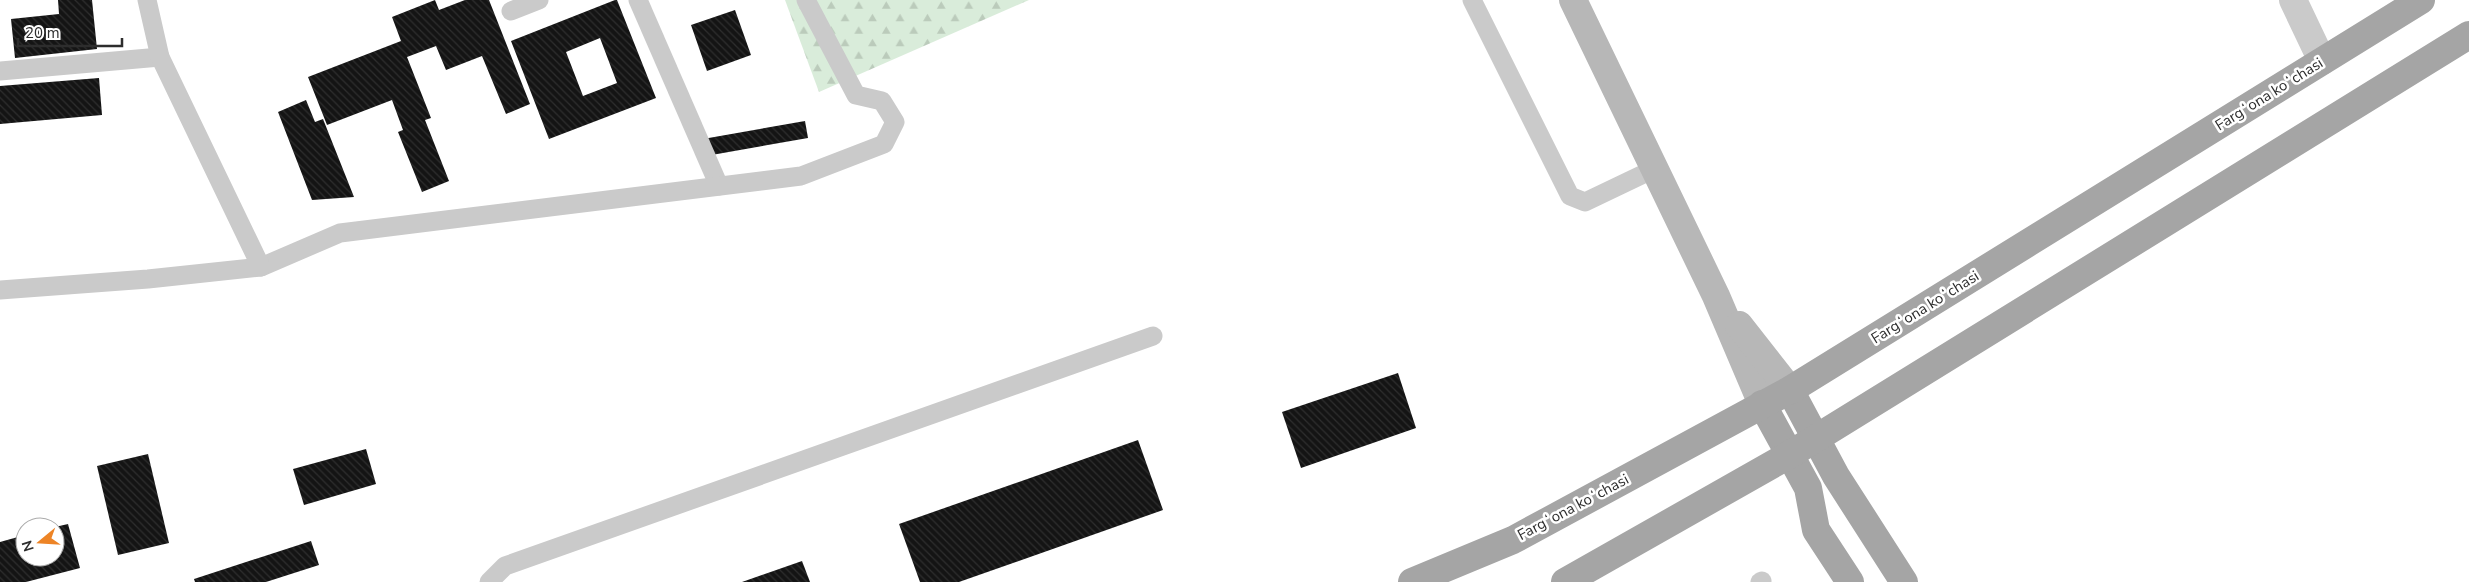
<svg xmlns="http://www.w3.org/2000/svg" width="2469" height="582" font-family="'Nunito Sans',sans-serif">
  <style>
    .forest { fill: url(#forest-firs) }
    .building { fill: url(#building-back-hatch); fill-rule: evenodd }
    .lines { fill: none; stroke-linecap: round; stroke-linejoin: round }
    .service { stroke: #cacaca; stroke-width: 19 }
    .minor { stroke: #cacaca; stroke-width: 28 }
    .secondary { stroke: #b7b7b7; stroke-width: 28 }
    .primary { stroke: #a5a5a5; stroke-width: 28 }
    .labels { text-anchor: middle; stroke-width: 5; stroke-linejoin: round; paint-order: stroke }
    .street-label { font-size: 15px; fill: #2d2d2d; stroke: #fff }
  </style>
  <defs>
    <pattern id="forest-firs" width="22" height="20" patternUnits="userSpaceOnUse" patternTransform="scale(1.25)"><rect width="22" height="20" fill="#d9ecda"/><path d="M5 1l3.5 6h-7zM16 11l3.5 6h-7z" fill="#bbcbbb"/></pattern>
    <pattern id="building-back-hatch" width="6" height="6" patternUnits="userSpaceOnUse" patternTransform="scale(1.25)"><rect width="6" height="6" fill="#141414"/><path d="M-1 5l2 2M0 0l6 6M5-1l2 2" fill="none" stroke="#2e2e2e"/></pattern>
  </defs>
  <rect width="100%" height="100%" fill="#fff"/>
  <polygon class="forest" points="785,0 1029,0 819,92"/>
  <g class="building">
    <polygon points="58,0 92,0 97,49 15,58 11,19 59,14"/>
    <polygon points="435,0 439,10 465,0 489,0 530,104 506,114 482,56 446,70 436,46 407,57 431,118 425,120 449,181 422,192 398,132 403,130 392,100 327,125 308,77 401,41 392,17"/>
    <path d="M615,0h2l39,98 -107,41 -38,-98zM600,38l17,45 -34,13 -17,-44z"/>
    <polygon points="735,10 751,55 707,71 691,25"/>
    <polygon points="99,78 102,115 0,124 0,86"/>
    <polygon points="306,100 315,122 323,119 354,197 312,200 278,112"/>
    <polygon points="805,121 808,138 706,156 703,139"/>
    <polygon points="1398,373 1416,428 1301,468 1282,412"/>
    <polygon points="1138,440 1163,510 959,582 920,582 899,524"/>
    <polygon points="366,449 376,484 304,505 293,469"/>
    <polygon points="148,454 169,543 118,555 97,466"/>
    <polygon points="68,524 80,568 26,582 0,582 0,542 25,535 25,557 55,557 55,527"/>
    <polygon points="311,541 319,565 266,582 195,582 194,579"/>
    <polygon points="802,561 810,582 742,582"/>
  </g>
  <g class="lines">
    <g class="service">
      <polyline points="638,0 719,186"/>
      <polyline points="1472,0 1570,196 1585,202 1654,169"/>
      <polyline points="511,11 539,0"/>
      <polyline points="0,71 160,57"/>
      <polyline points="261,267 340,233 801,176 884,144 895,122 882,101 856,95 806,0"/>
      <polyline points="0,290 148,279 261,267 160,57 147,0"/>
      <polyline points="489,582 505,566 1153,336"/>
      <polyline points="1760,582 1762,581"/>
    </g>
    <polyline class="minor" points="2293,0 2322,61"/>
    <g class="secondary">
      <polyline points="1573,0 1716,296 1762,404"/>
      <polyline points="1739,325 1790,390"/>
    </g>
    <g class="primary">
      <polyline points="1790,390 1836,476 1904,582"/>
      <polyline points="1762,404 1808,488 1816,530 1850,582"/>
      <polyline points="1412,582 1513,540 1790,390 2421,0"/>
      <polyline points="1565,582 1789,455 2469,35"/>
    </g>
  </g>
  <g class="labels">
    <g class="street-label">
      <text transform="translate(2269 94) rotate(-32)" y="5">Fargʻona koʻchasi</text>
      <text transform="translate(1925 307) rotate(-32)" y="5">Fargʻona koʻchasi</text>
      <text transform="translate(1573 507) rotate(-28)" y="5">Fargʻona koʻchasi</text>
    </g>
  </g>
  <g transform="translate(40 542) rotate(252)"><circle r="24" fill="#ffffff" stroke="#ababab"/>
  <path d="M0-4L9 19L0 12L-9 19Z" fill="#ed8426"/>
  <text y="-8" font-size="14" font-weight="bold" text-anchor="middle" fill="#2d2d2d">N</text>
  </g>
  <path d="M18 38v8h104v-8" fill="none" stroke="#2d2d2d" stroke-width="2.5"/>
  <text x="25" y="38" font-size="15" fill="#2d2d2d" stroke="#ffffff" stroke-width="4" paint-order="stroke">20 m</text>
</svg>
